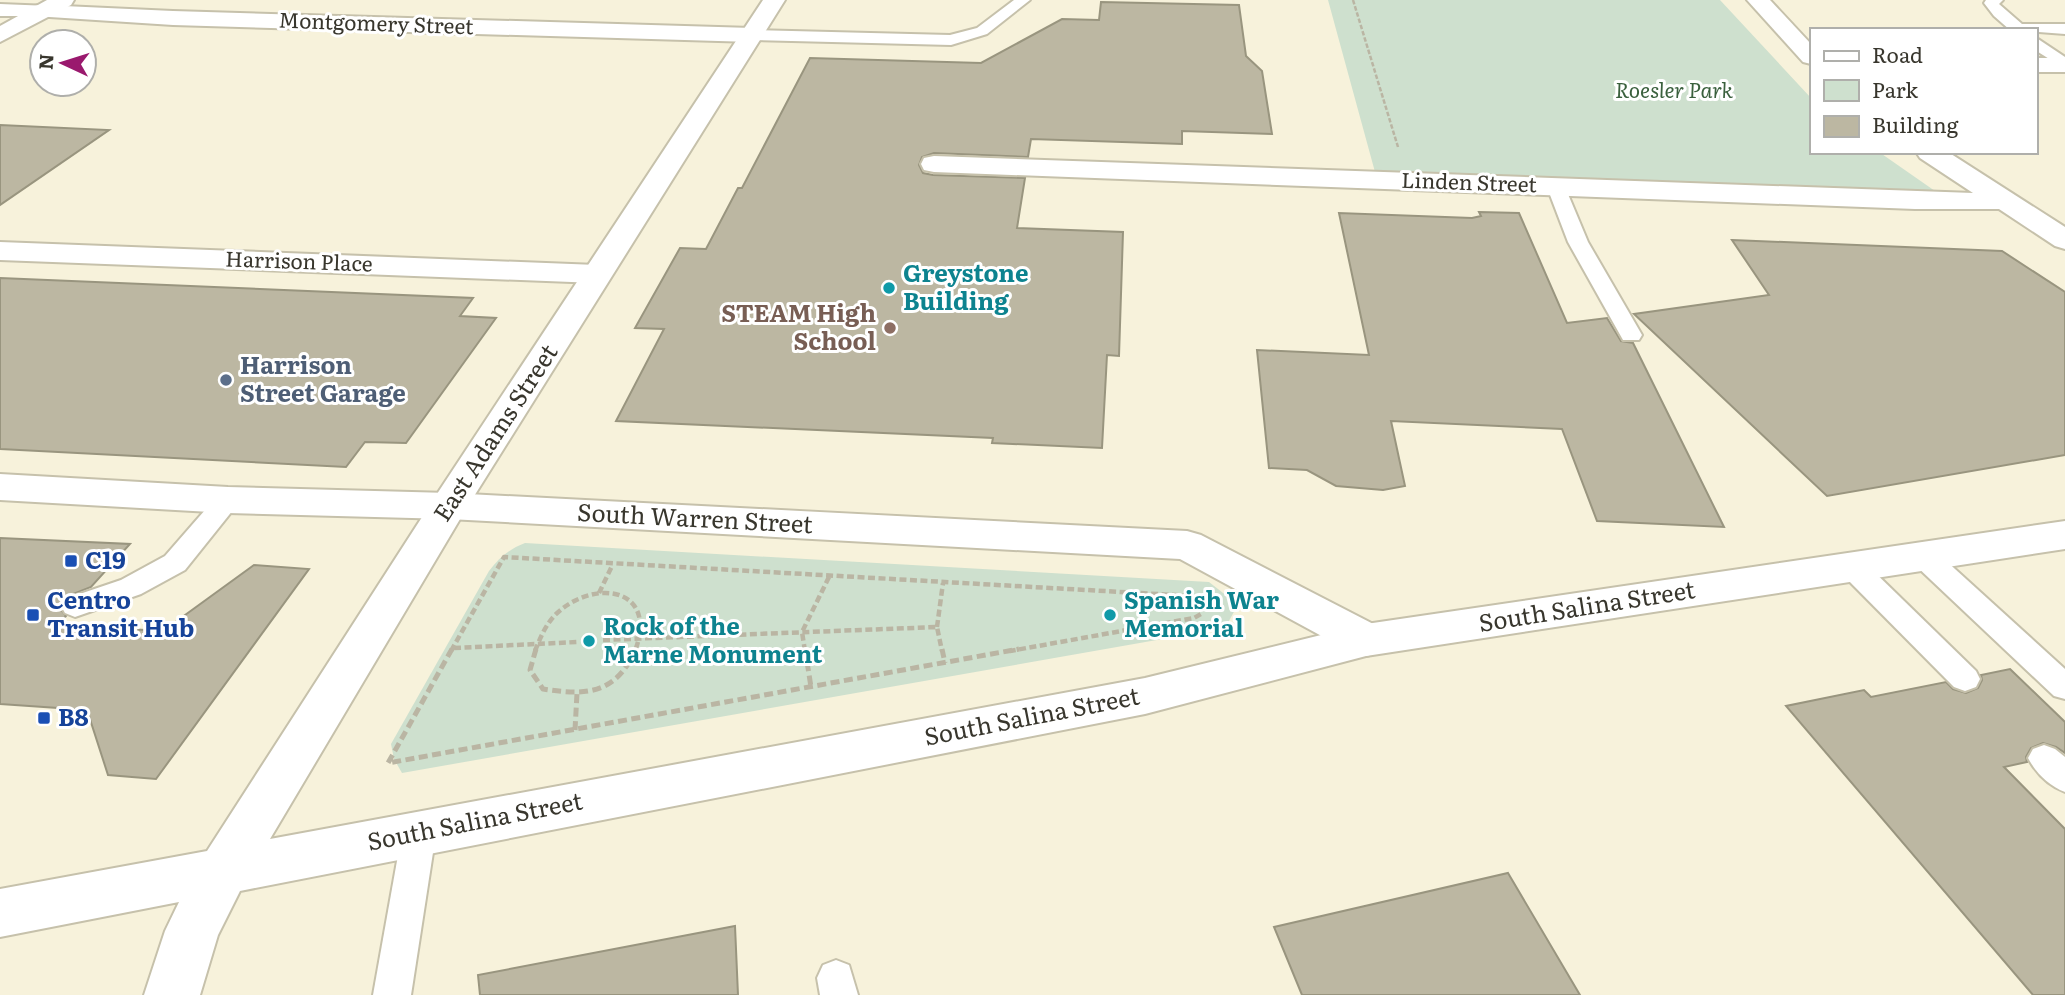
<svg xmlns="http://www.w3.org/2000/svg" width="2065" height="995" font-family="Literata,serif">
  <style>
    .green { fill: #cee0ce }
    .building { fill: #bcb7a2; stroke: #99957f; stroke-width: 2 }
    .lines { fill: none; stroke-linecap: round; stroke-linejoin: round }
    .service-casing { stroke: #c6c1ab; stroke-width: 4 }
    .minor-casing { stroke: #c6c1ab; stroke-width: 4 }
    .tertiary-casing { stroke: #c6c1ab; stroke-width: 4 }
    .secondary-casing { stroke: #c6c1ab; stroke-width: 4 }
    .path-far2 { stroke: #bab5a3; stroke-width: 2.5; stroke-dasharray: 4.5 2; stroke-linecap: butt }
    .path-far1 { stroke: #bab5a3; stroke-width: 4.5; stroke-dasharray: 7 3.5; stroke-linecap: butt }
    .path { stroke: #bab5a3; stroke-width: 5; stroke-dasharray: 9 4.5; stroke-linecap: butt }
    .service { fill: #fff; fill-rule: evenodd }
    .minor { fill: #fff; fill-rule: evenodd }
    .tertiary { fill: #fff; fill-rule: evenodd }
    .secondary { fill: #fff; fill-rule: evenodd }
    .culture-dot { fill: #0f9aa8; stroke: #fff; stroke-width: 2.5 }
    .education-dot { fill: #8d6e63; stroke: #fff; stroke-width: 2.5 }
    .service-dot { fill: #5c6f8a; stroke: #fff; stroke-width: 2.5 }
    .transit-dot { fill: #1a4fb4; stroke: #fff; stroke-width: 2.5 }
    .labels { text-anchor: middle; stroke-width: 6; stroke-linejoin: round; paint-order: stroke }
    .far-street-label { font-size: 21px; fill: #38362d; stroke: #fff }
    .far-park-label { font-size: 21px; font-style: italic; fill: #3a603d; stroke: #fff }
    .culture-label { font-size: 24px; font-weight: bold; fill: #0d838f; stroke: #fff; text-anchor: start }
    .education-label { font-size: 24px; font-weight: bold; fill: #785e54; stroke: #fff; text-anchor: end }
    .service-label { font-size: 24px; font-weight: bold; fill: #4e5e75; stroke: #fff; text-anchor: start }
    .street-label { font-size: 24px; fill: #38362d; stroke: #fff }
    .transit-label { font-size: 24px; font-weight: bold; fill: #164399; stroke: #fff; text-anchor: start }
  </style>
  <rect width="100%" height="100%" fill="#f7f2db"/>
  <g class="green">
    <polygon points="1328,0 1720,0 1811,98 1811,152 1879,152 1935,191 1375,172"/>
    <path d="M525,543l684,39 23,18 3,10 -10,18 -823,145 -8,-14 -3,-15 98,-173c10,-13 20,-22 36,-28z"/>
  </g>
  <g class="building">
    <polygon points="1101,2 1239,5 1246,56 1262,71 1272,134 1182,131 1182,144 1031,139 1028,157 934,153 922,157 919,165 923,173 933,175 1025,178 1017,228 1123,232 1119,356 1107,355 1102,448 992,443 993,438 616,421 664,329 635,328 680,248 706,249 738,188 742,188 810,58 981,63 1062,19 1099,20"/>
    <polygon points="0,125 109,130 0,205"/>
    <polygon points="1479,212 1519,213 1567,323 1607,318 1621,341 1633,343 1724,527 1597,521 1562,429 1391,421 1405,486 1383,490 1336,486 1307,470 1269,468 1257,350 1369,355 1339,213 1472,218 1481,216"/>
    <polygon points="1732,240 2002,251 2065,292 2065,455 1827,496 1634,314 1769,295"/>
    <polygon points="0,278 473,298 460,316 496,318 406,443 365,442 346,467 0,449"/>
    <polygon points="0,538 130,544 91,587 63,598 59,607 66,616 58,625 163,631 254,565 309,569 156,779 108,775 87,710 0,704"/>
    <polygon points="2010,669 2065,722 2065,753 2056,747 2043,743 2031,748 2026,757 2027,762 2004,767 2065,829 2065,995 2033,995 1786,706 1864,690 1871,697 1946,682 1953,689 1966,693 1978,688 1982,680 1981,675"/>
    <polygon points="1508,873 1580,995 1302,995 1274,927"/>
    <polygon points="735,926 738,995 480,995 478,975"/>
  </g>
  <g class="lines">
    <defs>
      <g id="service">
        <polygon points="1014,0 1030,0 987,34 951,45 752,40 744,35 752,30 950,35 977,28"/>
        <polygon points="1986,0 2003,0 1999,4 2022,24 2065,24 2065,34 2010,30 1994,16 1984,3"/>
        <polygon points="2035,37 2065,57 2065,69 2035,50"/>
        <polygon points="1556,181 1565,187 1588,242 1642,335 1639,340 1623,340 1568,242 1547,187"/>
        <polygon points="228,491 237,494 241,500 185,570 141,594 75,617 65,613 61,606 65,599 121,580 165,556 219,494"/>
        <polygon points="1923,546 1933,549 2065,669 2065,699 2054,696 1913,563 1909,556 1913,549"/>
        <polygon points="1852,557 1862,560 1976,671 1980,679 1976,687 1965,691 1954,687 1842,574 1838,567 1842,560"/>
        <path d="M2044,745l11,4 10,8v35c-16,-6 -29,-19 -37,-34l5,-9z"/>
        <polygon points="419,818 431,822 436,833 411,995 373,995 402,833 407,822"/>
        <polygon points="836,960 849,965 858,995 820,995 817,978 823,965"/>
      </g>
      <g id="minor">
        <polygon points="1747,0 1770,0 1811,44 1811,64 1803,62"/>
        <polygon points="0,4 50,6 53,11 50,16 0,16"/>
        <rect x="2035" y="58" width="30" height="14"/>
        <polygon points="1916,152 1948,152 2065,227 2065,249 2055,246 1999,209 1915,209 934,172 924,170 921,164 924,158 934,156 1973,193 1920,158"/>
        <polygon points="0,242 597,265 608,267 612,274 608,281 597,283 0,260"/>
        <polygon points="0,474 228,487 449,493 1187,531 1201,535 1381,628 1388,640 1381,652 1366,656 1351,652 1180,559 449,519 228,513 0,500"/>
      </g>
      <polygon id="tertiary" points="42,5 173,11 752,28 760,30 763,35 760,40 752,42 173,25 34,16 31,11 34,6"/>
      <g id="secondary">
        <polygon points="47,0 74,0 71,5 0,42 0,26"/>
        <polygon points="763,0 785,0 466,509 270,839 1145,678 1366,624 2065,521 2065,549 1366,656 1145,714 240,891 218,935 200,995 144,995 165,931 179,902 0,937 0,889 207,851 435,497"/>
      </g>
    </defs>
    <use href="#service" class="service-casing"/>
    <use href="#minor" class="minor-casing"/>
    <use href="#tertiary" class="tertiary-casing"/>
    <use href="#secondary" class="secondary-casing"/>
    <polyline class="path-far2" points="1353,0 1398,147"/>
    <g class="path-far1">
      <polyline points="599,593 612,566"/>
      <polyline points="937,627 943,583"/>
      <polyline points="603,640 937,627 942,651"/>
      <polyline points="454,648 577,642"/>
      <polyline points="451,651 504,557 1192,596 1202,608 1201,614 1194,618 1010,651"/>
      <path d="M535,651c5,-13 11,-27 21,-37 38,-36 103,-27 79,37"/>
      <polyline points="805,651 802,632 829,577"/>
    </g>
    <g class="path">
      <polyline points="452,649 388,763 1019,649"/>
      <path d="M536,649l-6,21 13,19c44,7 73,5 93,-40"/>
      <polyline points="805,649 811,687"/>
      <polyline points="942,649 945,663"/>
      <polyline points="575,730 577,693"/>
    </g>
    <use href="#service" class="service"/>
    <use href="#minor" class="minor"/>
    <use href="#tertiary" class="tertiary"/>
    <use href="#secondary" class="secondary"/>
  </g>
  <g class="culture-dot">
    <circle cx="889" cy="288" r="7"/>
    <circle cx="1110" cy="615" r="7"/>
    <circle cx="589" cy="641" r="7"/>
  </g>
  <circle class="education-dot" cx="890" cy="328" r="7"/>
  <circle class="service-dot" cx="226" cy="380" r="7"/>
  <g class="transit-dot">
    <rect x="64" y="554" width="14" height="14" rx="3.5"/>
    <rect x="26" y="608" width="14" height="14" rx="3.5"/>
    <rect x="37" y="711" width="14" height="14" rx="3.5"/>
  </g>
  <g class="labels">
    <g class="far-street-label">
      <text transform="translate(376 24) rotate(2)" y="7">Montgomery Street</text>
      <text transform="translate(1469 183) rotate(2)" y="7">Linden Street</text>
      <text transform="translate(299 262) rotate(2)" y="7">Harrison Place</text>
    </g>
    <g class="far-park-label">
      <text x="1674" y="98">Roesler Park</text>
    </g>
    <g class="culture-label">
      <text x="903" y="282">Greystone<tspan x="903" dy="28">Building</tspan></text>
      <text x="1124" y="609">Spanish War<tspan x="1124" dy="28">Memorial</tspan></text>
      <text x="603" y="635">Rock of the<tspan x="603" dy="28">Marne Monument</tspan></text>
    </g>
    <g class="education-label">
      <text x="876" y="322">STEAM High<tspan x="876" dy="28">School</tspan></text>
    </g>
    <g class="service-label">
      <text x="240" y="374">Harrison<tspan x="240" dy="28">Street Garage</tspan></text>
    </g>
    <g class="street-label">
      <text transform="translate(496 433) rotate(-57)" y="8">East Adams Street</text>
      <text transform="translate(695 519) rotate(3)" y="8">South Warren Street</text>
      <text transform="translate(1587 607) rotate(-9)" y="8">South Salina Street</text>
      <text transform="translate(1032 717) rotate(-11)" y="8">South Salina Street</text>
      <text transform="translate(475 822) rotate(-11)" y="8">South Salina Street</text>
    </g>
    <g class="transit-label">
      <text x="85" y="569">C19</text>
      <text x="47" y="609">Centro<tspan x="47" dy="28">Transit Hub</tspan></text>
      <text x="58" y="726">B8</text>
    </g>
  </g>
  <rect x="1810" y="28" width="228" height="126" fill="#ffffff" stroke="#afafab" stroke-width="2"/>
  <rect x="1824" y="51" width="35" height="10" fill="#ffffff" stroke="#afafab" stroke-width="2"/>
  <text x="1872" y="63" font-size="21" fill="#38362d">Road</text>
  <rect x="1824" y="80" width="35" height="21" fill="#cee0ce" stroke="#afafab" stroke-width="2"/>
  <text x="1872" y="98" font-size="21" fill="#38362d">Park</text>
  <rect x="1824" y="116" width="35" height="21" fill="#bcb7a2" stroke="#afafab" stroke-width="2"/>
  <text x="1872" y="133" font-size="21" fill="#38362d">Building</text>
  <g transform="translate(63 63) rotate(274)"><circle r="33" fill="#ffffff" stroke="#afafab" stroke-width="2"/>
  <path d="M0-5L12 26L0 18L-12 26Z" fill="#9a196e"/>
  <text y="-10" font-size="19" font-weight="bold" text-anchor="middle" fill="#38362d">N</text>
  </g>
</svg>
